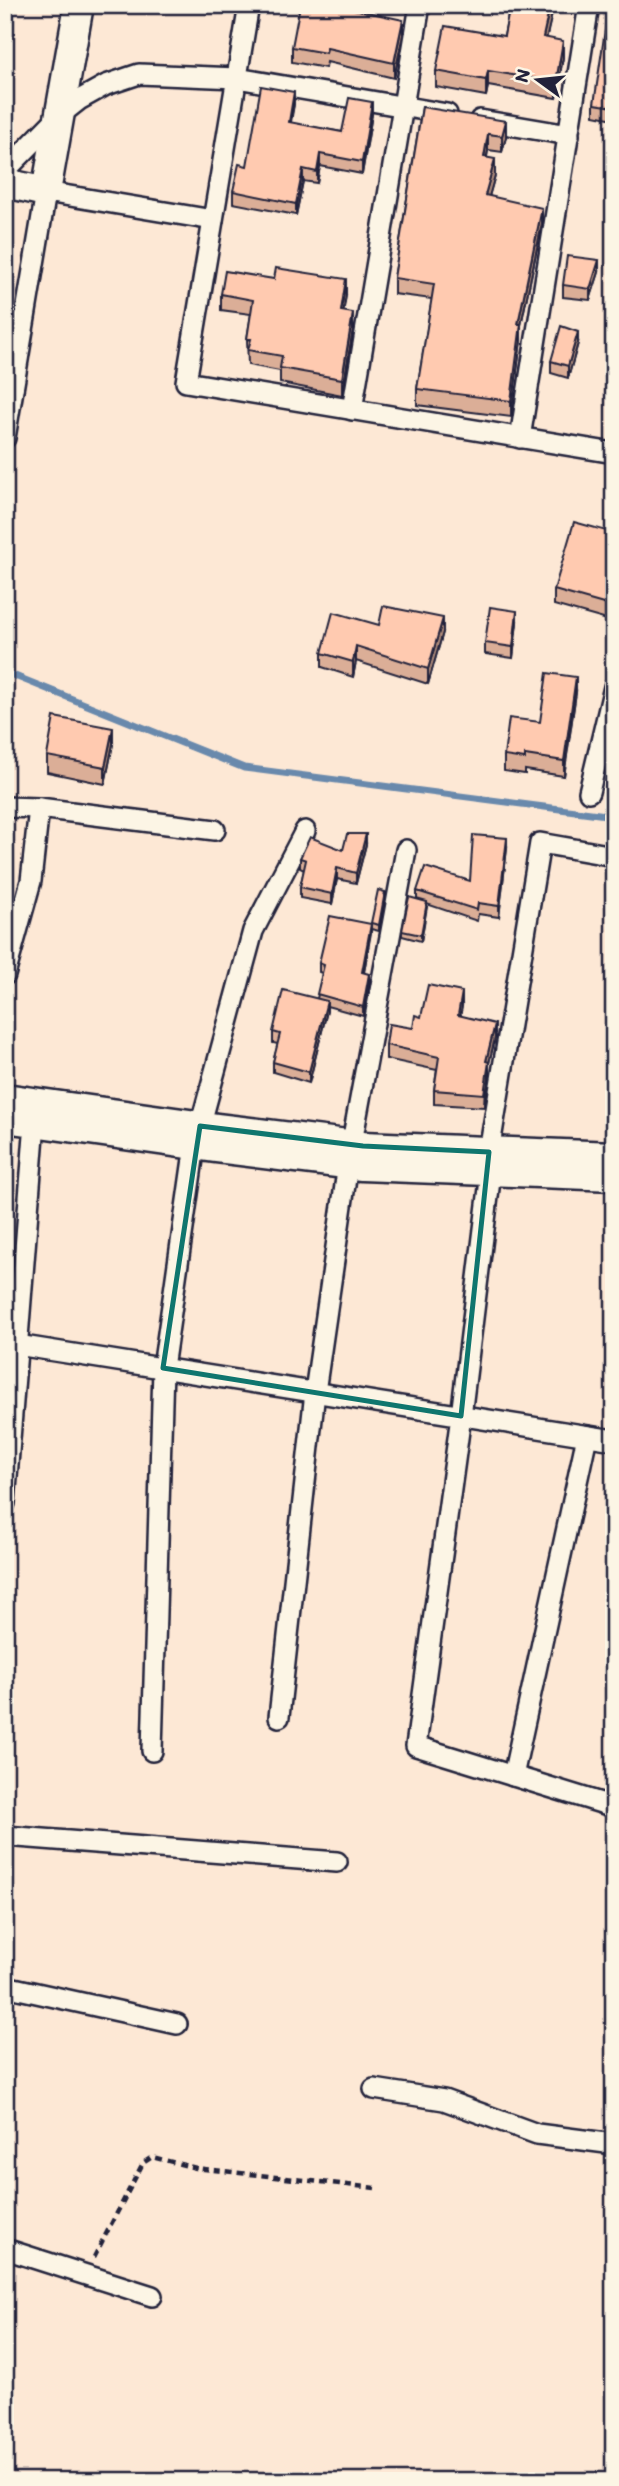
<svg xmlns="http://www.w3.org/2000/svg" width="619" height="2486" font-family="Itim,sans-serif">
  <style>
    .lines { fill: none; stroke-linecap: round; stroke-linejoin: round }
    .stream { stroke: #6989ac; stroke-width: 7 }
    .street-casing { stroke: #22223b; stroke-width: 24 }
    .secondary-casing { stroke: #22223b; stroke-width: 33 }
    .path { stroke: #22223b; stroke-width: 4.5; stroke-dasharray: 7 5; stroke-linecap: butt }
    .street { stroke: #fcf5e5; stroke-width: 19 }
    .secondary { stroke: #fcf5e5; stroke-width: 28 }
    .wall { fill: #dbae97; stroke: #22223b; stroke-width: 2 }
    .shaded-wall { fill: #b28d7b; stroke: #22223b; stroke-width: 2 }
    .building { fill: #ffcab0; stroke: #22223b; stroke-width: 2 }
    .marked { fill: none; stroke: #0f766e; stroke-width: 5; stroke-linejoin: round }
  </style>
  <rect width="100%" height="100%" fill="#fde8d5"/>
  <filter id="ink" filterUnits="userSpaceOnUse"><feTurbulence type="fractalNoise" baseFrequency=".0143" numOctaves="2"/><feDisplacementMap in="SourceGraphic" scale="14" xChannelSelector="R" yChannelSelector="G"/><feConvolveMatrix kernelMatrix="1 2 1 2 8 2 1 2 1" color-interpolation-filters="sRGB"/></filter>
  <g filter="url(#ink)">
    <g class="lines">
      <polyline class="stream" points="5,672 244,768 614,816"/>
      <defs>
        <g id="street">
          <polyline points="249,5 186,382 614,453"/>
          <polyline points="480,120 569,135"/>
          <polyline points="5,171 60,115 79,100 106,85 139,74 237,78 447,114"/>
          <polyline points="352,410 420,5"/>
          <polyline points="5,438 46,192 213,220"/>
          <polyline points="520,438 589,5"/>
          <polyline points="589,792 614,687"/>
          <polyline points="5,807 39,808 215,830"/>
          <polyline points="614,856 540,843 489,1152 491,1172 461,1416 416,1746 614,1807"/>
          <polyline points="5,975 31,881 39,808"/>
          <polyline points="17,1345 614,1440"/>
          <polyline points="5,1503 35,1122"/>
          <polyline points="279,1717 315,1392 348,1164 406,850"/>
          <polyline points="152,1751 163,1368 195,1145 253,931 305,831"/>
          <polyline points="513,1776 587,1436"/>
          <polyline points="5,1836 337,1862"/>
          <polyline points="5,1986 177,2024"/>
          <polyline points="374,2089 444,2100 537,2134 614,2144"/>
          <polyline points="5,2249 152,2296"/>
        </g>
        <g id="secondary">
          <polyline points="5,183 46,192 79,5"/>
          <polyline points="5,1098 218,1128 363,1146 614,1156"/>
          <polyline points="5,1118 215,1148 362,1166 614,1176"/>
        </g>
      </defs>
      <use href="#street" class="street-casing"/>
      <use href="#secondary" class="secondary-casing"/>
      <polyline class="path" points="94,2257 143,2163 152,2157 196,2168 375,2188"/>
      <use href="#street" class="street"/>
      <use href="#secondary" class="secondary"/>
    </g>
    <g class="wall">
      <polygon points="510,5 554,5 546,38 563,57 556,98 488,86 486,96 436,87 436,71 504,36"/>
      <polygon points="614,11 614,119 594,115 594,104"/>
      <polygon points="403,35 394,78 327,62 326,68 292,62 292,47"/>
      <polygon points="294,104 290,123 342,132 372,114 362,174 320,166 317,183 303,181 296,215 233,203 233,191 247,166"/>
      <polygon points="422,107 506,137 502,152 488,150 487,157 495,175 489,196 542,224 521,325 521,340 511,417 417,405 417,389 432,299 394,294 394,278"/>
      <polygon points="599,272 590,300 563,297 563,285"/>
      <polygon points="221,294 346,295 343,312 353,329 342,395 280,383 280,371 248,365 247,339 251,314 221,310"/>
      <polygon points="578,343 568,378 551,373 551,361"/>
      <polygon points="614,533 607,620 554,605 554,590"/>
      <polygon points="517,622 513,658 485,654 485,643"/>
      <polygon points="379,625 443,632 428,684 356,661 353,677 322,667 322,653"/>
      <polygon points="576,692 564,776 525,770 525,774 504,771 504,756 540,722"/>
      <polygon points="113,744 105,784 47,772 47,756"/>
      <polygon points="366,844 356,883 337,879 332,904 300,898 300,887 304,870 300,868 300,858"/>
      <polygon points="507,848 499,917 478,914 477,921 427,904 421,941 402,936 402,931 417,899 417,891 470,881"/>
      <polygon points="385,897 379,931 371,929 364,973 369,983 363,1016 327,1006 327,1011 309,1083 273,1072 273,1062 278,1044 273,1043 273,1032 317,999 322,973 319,972 319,963 371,924"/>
      <polygon points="462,1006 460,1016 495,1038 489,1063 489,1076 484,1107 434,1104 434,1090 437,1070 386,1059 386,1045 413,1028 421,1017"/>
    </g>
    <g class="shaded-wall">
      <polygon points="550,5 554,5 543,53 543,37"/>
      <polygon points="403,20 403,35 394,78 394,63"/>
      <polygon points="563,41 563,57 556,98 556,82"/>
      <polygon points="488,71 488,86 486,96 486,80"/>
      <polygon points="294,92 294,104 289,134 289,122"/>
      <polygon points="372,102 372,114 362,174 362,162"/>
      <polygon points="506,121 506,137 502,152 502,136"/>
      <polygon points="488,134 488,150 484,172 484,157"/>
      <polygon points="320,154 320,166 317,183 317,172"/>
      <polygon points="495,159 495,175 485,211 485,195"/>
      <polygon points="303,169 303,181 296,215 296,204"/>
      <polygon points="542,208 542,224 521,325 521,340 511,417 511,401 518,324"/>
      <polygon points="599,260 599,272 590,300 590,289"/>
      <polygon points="346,279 346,295 341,327 341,311"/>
      <polygon points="353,313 353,329 342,395 342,379"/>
      <polygon points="578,332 578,343 568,378 568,366"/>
      <polygon points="614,582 614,598 607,620 607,605"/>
      <polygon points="517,611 517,622 513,658 513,647"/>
      <polygon points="443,618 443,632 428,684 428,669"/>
      <polygon points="356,646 356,661 353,677 353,662"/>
      <polygon points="576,677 576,692 564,776 564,761"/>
      <polygon points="113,728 113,744 105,784 105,767"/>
      <polygon points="366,834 366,844 356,883 356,873"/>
      <polygon points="507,838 507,848 499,917 499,906"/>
      <polygon points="337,868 337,879 332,904 332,894"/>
      <polygon points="385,892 385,897 379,931 379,925"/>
      <polygon points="427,902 427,907 421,941 421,935"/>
      <polygon points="371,924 371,933 362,981 362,972"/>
      <polygon points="369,974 369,983 363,1016 363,1007"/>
      <polygon points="462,992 462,1006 458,1029 458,1015"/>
      <polygon points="327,1001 327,1011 309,1083 309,1072"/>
      <polygon points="495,1024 495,1038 489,1063 489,1076 484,1107 486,1061"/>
    </g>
    <g class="building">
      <polygon points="300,5 335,5 344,7 403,20 394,63 327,48 326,53 292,47"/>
      <polygon points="510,5 550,5 543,37 563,41 556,82 488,71 486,80 436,71 445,26 504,36"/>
      <polygon points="608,10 614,11 614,107 594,104"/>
      <polygon points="261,86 294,92 289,122 342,132 349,98 372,102 362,162 320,154 317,172 303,169 296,204 233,191 239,164 247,166"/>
      <polygon points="422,107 506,121 502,136 488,134 484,157 495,159 485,195 542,208 518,324 521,324 511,401 417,389 434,284 394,278"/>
      <polygon points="567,256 599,260 590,289 563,285"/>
      <polygon points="276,268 346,279 341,311 353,313 342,379 280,368 282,356 248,350 251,339 247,339 253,300 221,294 225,271 274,279"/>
      <polygon points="561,326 578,332 568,366 551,361"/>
      <polygon points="574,522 614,533 614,582 607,605 554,590"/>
      <polygon points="383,606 443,618 428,669 356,646 353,662 322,653 333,612 379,625"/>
      <polygon points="490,607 517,611 513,647 485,643"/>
      <polygon points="547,673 576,677 564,761 525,755 525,759 504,756 509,718 540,722"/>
      <polygon points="54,717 113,728 105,767 47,756"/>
      <polygon points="347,834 366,834 356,873 337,868 332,894 300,887 306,860 300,858 310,837 343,850"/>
      <polygon points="473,835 507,838 499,906 478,903 477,910 417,891 425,867 470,881"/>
      <polygon points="378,890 385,892 379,925 371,923"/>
      <polygon points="409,897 427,902 421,935 402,931"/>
      <polygon points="330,916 371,924 362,972 369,974 363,1007 317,994 324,965 319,963"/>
      <polygon points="428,985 462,992 458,1015 495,1024 486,1061 489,1062 484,1094 434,1090 439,1057 386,1045 389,1024 413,1028 415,1015 421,1017"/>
      <polygon points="283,990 327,1001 309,1072 273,1062 280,1034 273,1032"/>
    </g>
  </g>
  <path class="marked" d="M200,1126l163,20 126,6 -28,264 -298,-48z"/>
  <rect width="619" height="2486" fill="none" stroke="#fcf5e5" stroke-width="28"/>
  <rect x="14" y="14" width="591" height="2458" fill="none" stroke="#22223b" stroke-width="2.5" filter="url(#ink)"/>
  <g transform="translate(538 80) rotate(285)" stroke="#fcf5e5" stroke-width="5" paint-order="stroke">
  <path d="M0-5L12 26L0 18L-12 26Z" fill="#22223b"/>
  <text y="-10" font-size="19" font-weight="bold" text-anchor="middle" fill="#22223b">N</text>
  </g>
</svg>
